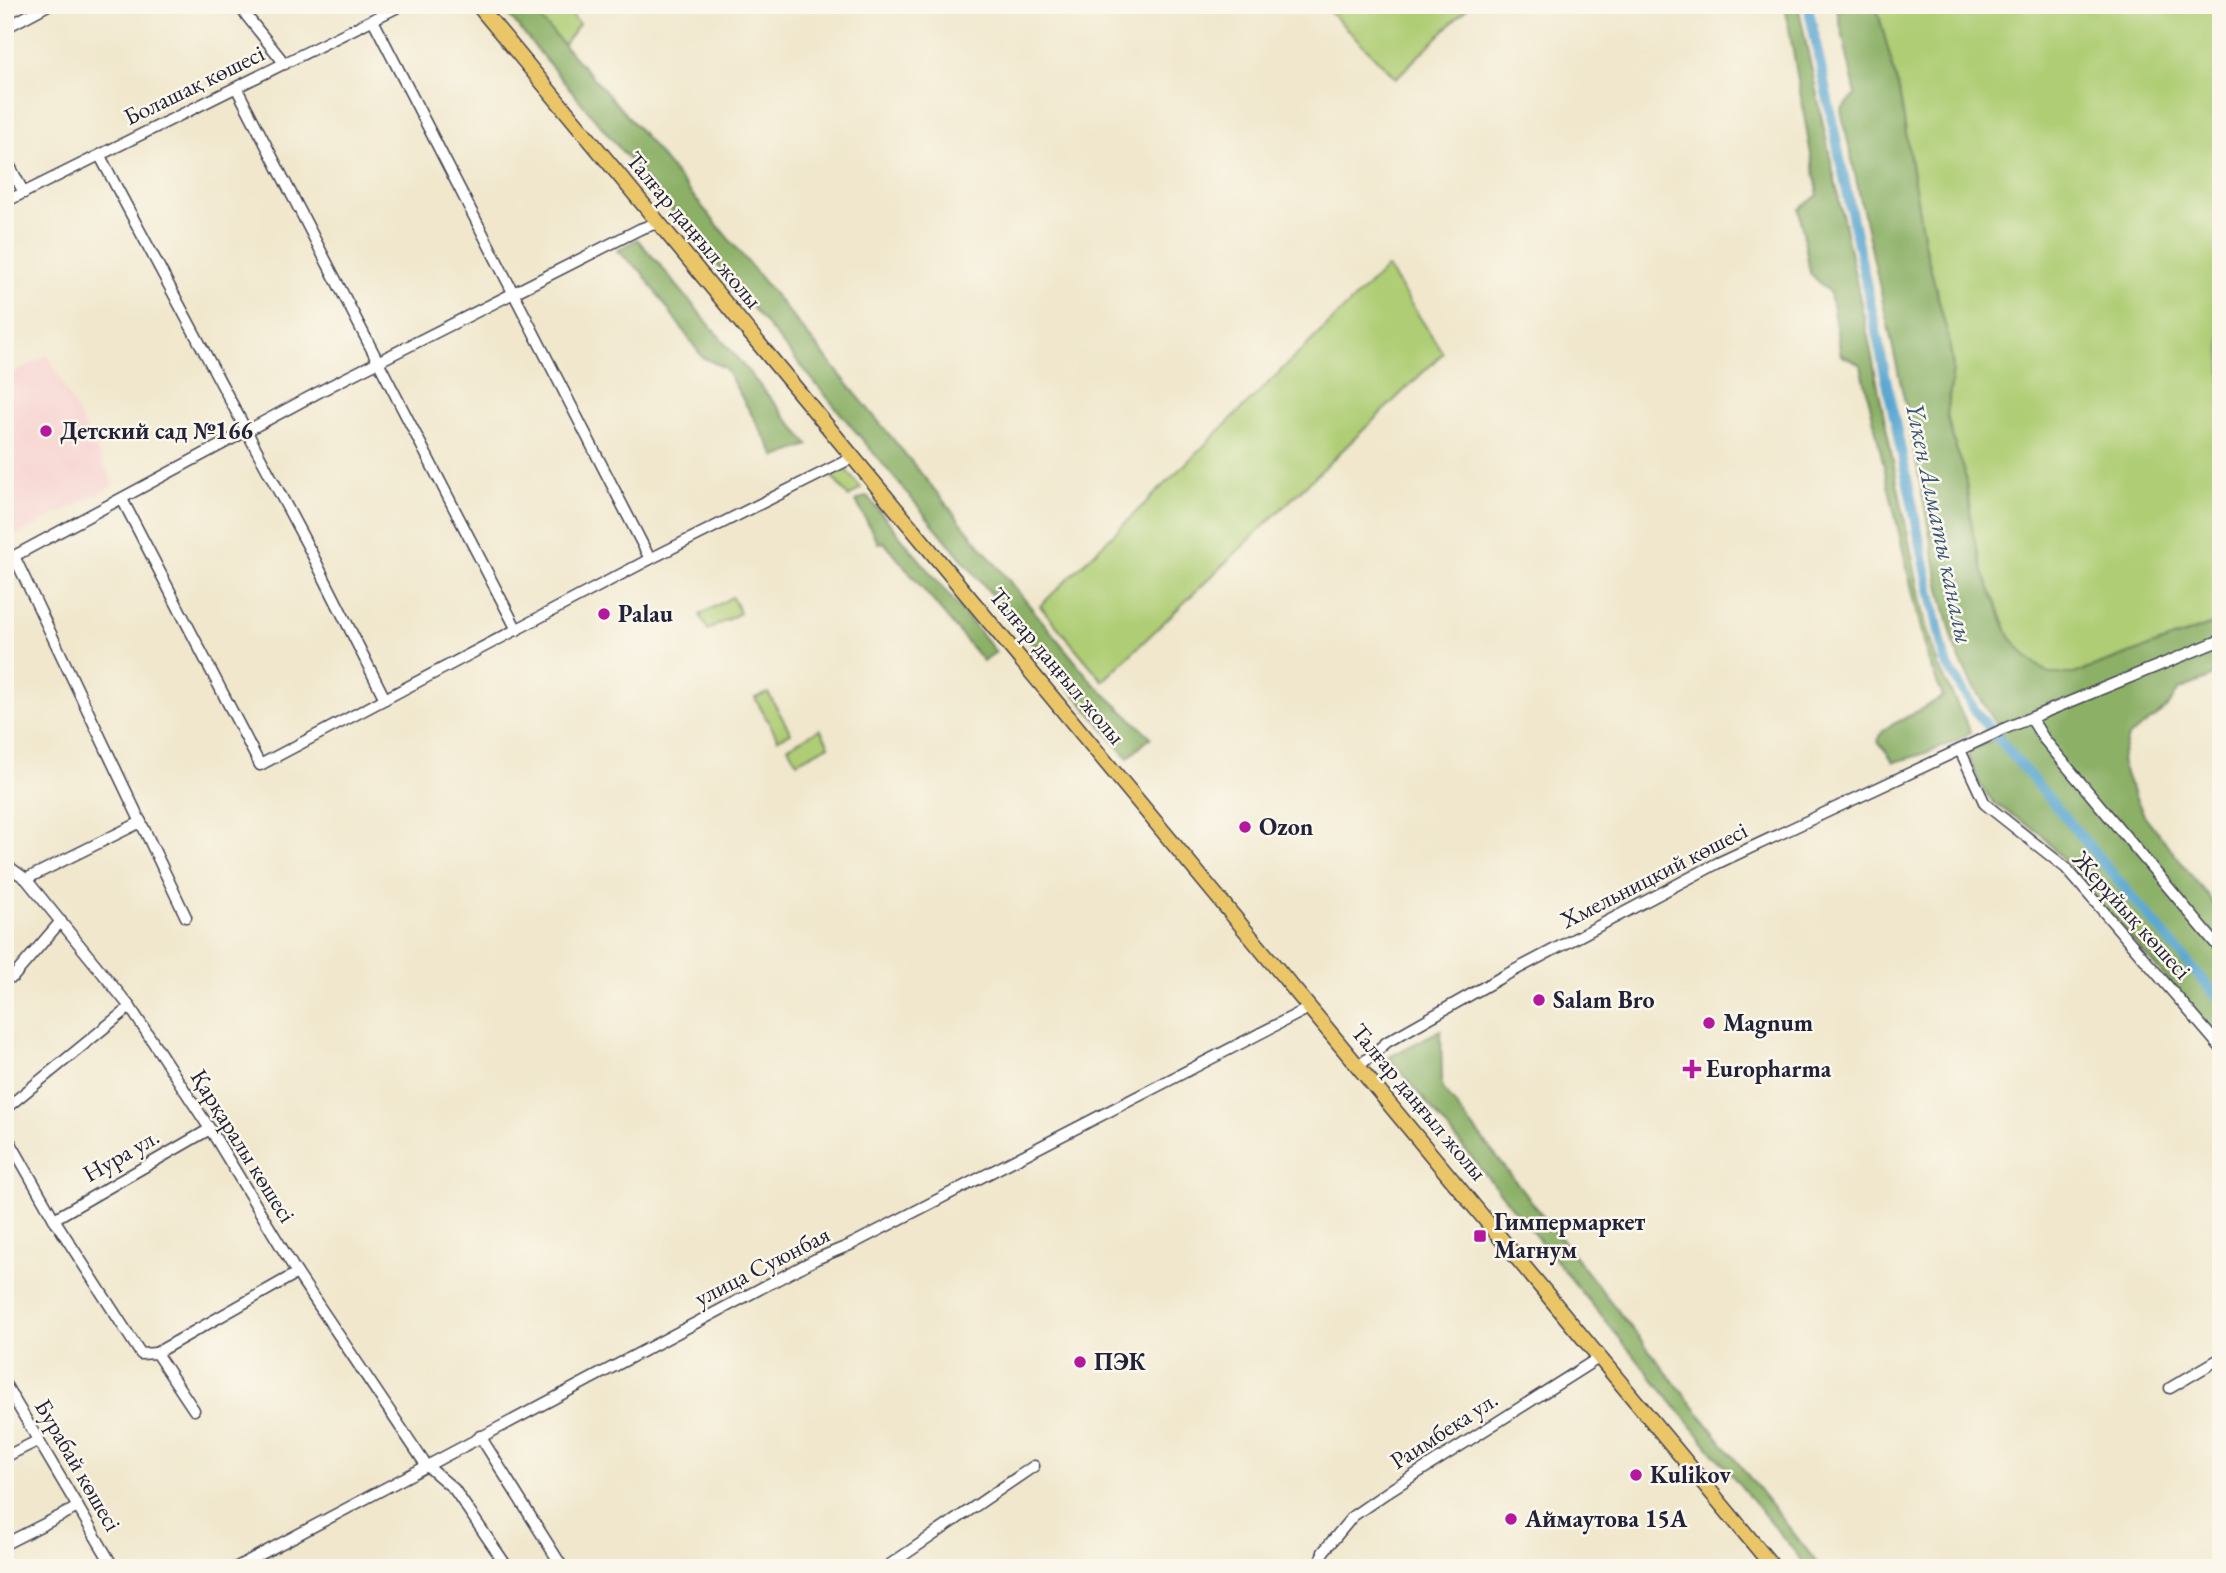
<svg xmlns="http://www.w3.org/2000/svg" width="2226" height="1573" font-family="'EB Garamond',serif">
  <style>
    .built { fill: #f7d0cf }
    .green { fill: #afcd75; stroke: #687858; stroke-width: 2 }
    .forest { fill: #8bb066; stroke: #566950; stroke-width: 2 }
    .lines { fill: none; stroke-linecap: round; stroke-linejoin: round }
    .canal { stroke: #57a5d0; stroke-width: 10 }
    .minor-casing { stroke: #414051; stroke-width: 13 }
    .major-casing { stroke: #414051; stroke-width: 17 }
    .minor { stroke: #fff; stroke-width: 10 }
    .major { stroke: #ebc669; stroke-width: 14 }
    .poi-dot { fill: #b5179e; stroke: #fbf7ec; stroke-width: 2.5 }
    .labels { text-anchor: middle; stroke-width: 5; stroke-linejoin: round; paint-order: stroke }
    .street-label { font-size: 24px; fill: #22223b; stroke: #fbf7ec }
    .poi-label { font-size: 24px; font-weight: bold; fill: #22223b; stroke: #fbf7ec; text-anchor: start }
    .water-label { font-size: 26px; font-style: italic; fill: #375677; stroke: #fbf7ec }
  </style>
  <rect width="100%" height="100%" fill="#fbf7ec"/>
  <filter id="ink" filterUnits="userSpaceOnUse"><feTurbulence type="fractalNoise" baseFrequency=".0143" numOctaves="2"/><feDisplacementMap in="SourceGraphic" scale="14" xChannelSelector="R" yChannelSelector="G"/><feConvolveMatrix kernelMatrix="1 2 1 2 8 2 1 2 1" color-interpolation-filters="sRGB"/></filter>
  <filter id="wash" filterUnits="userSpaceOnUse"><feTurbulence type="fractalNoise" baseFrequency=".00686" numOctaves="4" result="noise"/><feDisplacementMap in="SourceGraphic" scale="28" xChannelSelector="R" yChannelSelector="G"/><feGaussianBlur stdDeviation="1.57" result="paint"/><feColorMatrix in="noise" values="0 0 0 0 0 0 0 0 0 0 0 0 0 0 0 0 0 1.4 0 .05"/><feComposite in="paint" operator="in"/></filter>
  <g filter="url(#wash)">
    <rect width="100%" height="100%" fill="#f0e7cc"/>
    <polygon class="built" points="48,355 114,485 5,541 5,378"/>
    <g class="green">
      <polygon points="528,5 564,5 579,24 563,45"/>
      <polygon points="1323,5 1470,5 1396,78"/>
      <polygon points="1876,5 2221,5 2221,621 2074,674 2049,674 2028,658 2010,638 1983,572 1973,533 1964,469 1955,446 1947,416 1953,369 1949,340 1924,243 1899,90"/>
      <polygon points="1387,267 1443,353 1103,681 1040,606"/>
      <polygon points="841,464 861,488 849,497 827,471"/>
      <polygon points="732,597 740,613 708,630 700,615"/>
      <polygon points="768,693 791,733 778,739 755,698"/>
      <polygon points="820,729 829,745 797,762 788,747"/>
    </g>
    <g class="forest">
      <polygon points="500,5 528,5 636,126 1093,683 1151,737 1128,758"/>
      <path d="M1785,5h13l70,332 58,289 12,40 33,66c-23,15 -50,23 -77,30l-16,-21 5,-11 60,-33 -15,-37 -67,-295 -20,-10 -11,-62 -20,-20 -11,-64 19,-14z"/>
      <polygon points="1836,5 1876,5 1899,90 1924,243 1949,340 1953,369 1947,416 1955,446 1964,469 1973,533 1983,572 2010,637 2028,658 2049,674 2074,674 2221,621 2221,673 2179,690 2167,708 2128,737 2121,761 2128,782 2144,815 2221,913 2221,1042 2040,833 1995,804 1981,787 1967,752 2003,735 1971,683 1956,651 1940,589 1907,412 1841,110 1856,95"/>
      <polygon points="637,239 659,264 809,445 776,457 725,368 702,357 641,271 617,251"/>
      <polygon points="867,496 996,652 983,661 884,542 878,543 856,501"/>
      <polygon points="1441,1030 1442,1088 1821,1568 1808,1568 1389,1057"/>
    </g>
    <g class="lines">
      <polyline class="canal" points="1808,5 1945,661 1976,712 2221,1002"/>
    </g>
  </g>
  <g filter="url(#ink)">
    <g class="lines">
      <defs>
        <g id="minor">
          <polyline points="238,5 285,64"/>
          <polyline points="373,20 650,559"/>
          <polyline points="5,28 48,5"/>
          <polyline points="237,89 517,630"/>
          <polyline points="100,156 311,552 385,699"/>
          <polyline points="5,157 24,193"/>
          <polyline points="5,202 402,5"/>
          <polyline points="122,499 260,765 650,559 854,457"/>
          <polyline points="14,556 186,917"/>
          <polyline points="5,561 332,385 640,229 657,223"/>
          <polyline points="2031,718 2044,739 2221,950"/>
          <polyline points="1960,750 1985,804 2066,868 2221,1048"/>
          <polyline points="5,864 26,879 130,1007 210,1129 297,1273 426,1465 454,1489 508,1568"/>
          <polyline points="26,879 141,822"/>
          <polyline points="13,977 61,921"/>
          <polyline points="1359,1066 1387,1042 1500,978 1718,863 2006,728 2221,640"/>
          <polyline points="5,1109 130,1007"/>
          <polyline points="5,1133 54,1219 141,1354 156,1353 194,1410"/>
          <polyline points="54,1219 210,1129"/>
          <polyline points="156,1353 297,1273"/>
          <polyline points="5,1384 114,1568"/>
          <polyline points="2170,1388 2221,1358"/>
          <polyline points="480,1436 563,1568"/>
          <polyline points="5,1457 39,1440"/>
          <polyline points="5,1544 78,1507"/>
          <polyline points="235,1568 816,1259 850,1245 1311,1007"/>
          <polyline points="885,1568 1034,1466"/>
          <polyline points="1319,1568 1323,1552 1353,1516 1392,1489 1600,1357"/>
        </g>
        <polyline id="major" points="478,5 1774,1568"/>
      </defs>
      <use href="#minor" class="minor-casing"/>
      <use href="#major" class="major-casing"/>
      <use href="#minor" class="minor"/>
      <use href="#major" class="major"/>
    </g>
  </g>
  <g class="poi-dot">
    <circle cx="46" cy="431" r="7"/>
    <circle cx="604" cy="614" r="7"/>
    <circle cx="1245" cy="827" r="7"/>
    <circle cx="1539" cy="1000" r="7"/>
    <circle cx="1709" cy="1023" r="7"/>
    <path d="M1688.5 1058.5h7v7h7v7h-7v7h-7v-7h-7v-7h7z"/>
    <rect x="1473" y="1229" width="14" height="14" rx="3.5"/>
    <circle cx="1080" cy="1362" r="7"/>
    <circle cx="1636" cy="1475" r="7"/>
    <circle cx="1511" cy="1519" r="7"/>
  </g>
  <g class="labels">
    <g class="street-label">
      <text transform="translate(194 85) rotate(-26)" y="8">Болашақ көшесі</text>
      <text transform="translate(694 230) rotate(50)" y="8">Талғар даңғыл жолы</text>
      <text transform="translate(1057 666) rotate(50)" y="8">Талғар даңғыл жолы</text>
      <text transform="translate(1654 875) rotate(-27)" y="8">Хмельницкий көшесі</text>
      <text transform="translate(2132 915) rotate(48)" y="8">Жерұйық көшесі</text>
      <text transform="translate(1419 1102) rotate(50)" y="8">Талғар даңғыл жолы</text>
      <text transform="translate(243 1146) rotate(58)" y="8">Қарқаралы көшесі</text>
      <text transform="translate(121 1155) rotate(-30)" y="8">Нура ул.</text>
      <text transform="translate(762 1266) rotate(-27)" y="8">улица Суюнбая</text>
      <text transform="translate(1444 1430) rotate(-33)" y="8">Раимбека ул.</text>
      <text transform="translate(78 1465) rotate(60)" y="8">Бурабай көшесі</text>
    </g>
    <g class="poi-label">
      <text x="60" y="439">Детский сад №166</text>
      <text x="618" y="622">Palau</text>
      <text x="1259" y="835">Ozon</text>
      <text x="1553" y="1008">Salam Bro</text>
      <text x="1723" y="1031">Magnum</text>
      <text x="1706" y="1077">Europharma</text>
      <text x="1494" y="1230">Гимпермаркет<tspan x="1494" dy="28">Магнум</tspan></text>
      <text x="1094" y="1370">ПЭК</text>
      <text x="1650" y="1483">Kulikov</text>
      <text x="1525" y="1527">Аймаутова 15А</text>
    </g>
    <g class="water-label">
      <text transform="translate(1940 523) rotate(78)" y="9">Үлкен Алматы каналы</text>
    </g>
  </g>
  <rect width="2226" height="1573" fill="none" stroke="#fbf7ec" stroke-width="28"/>
</svg>
